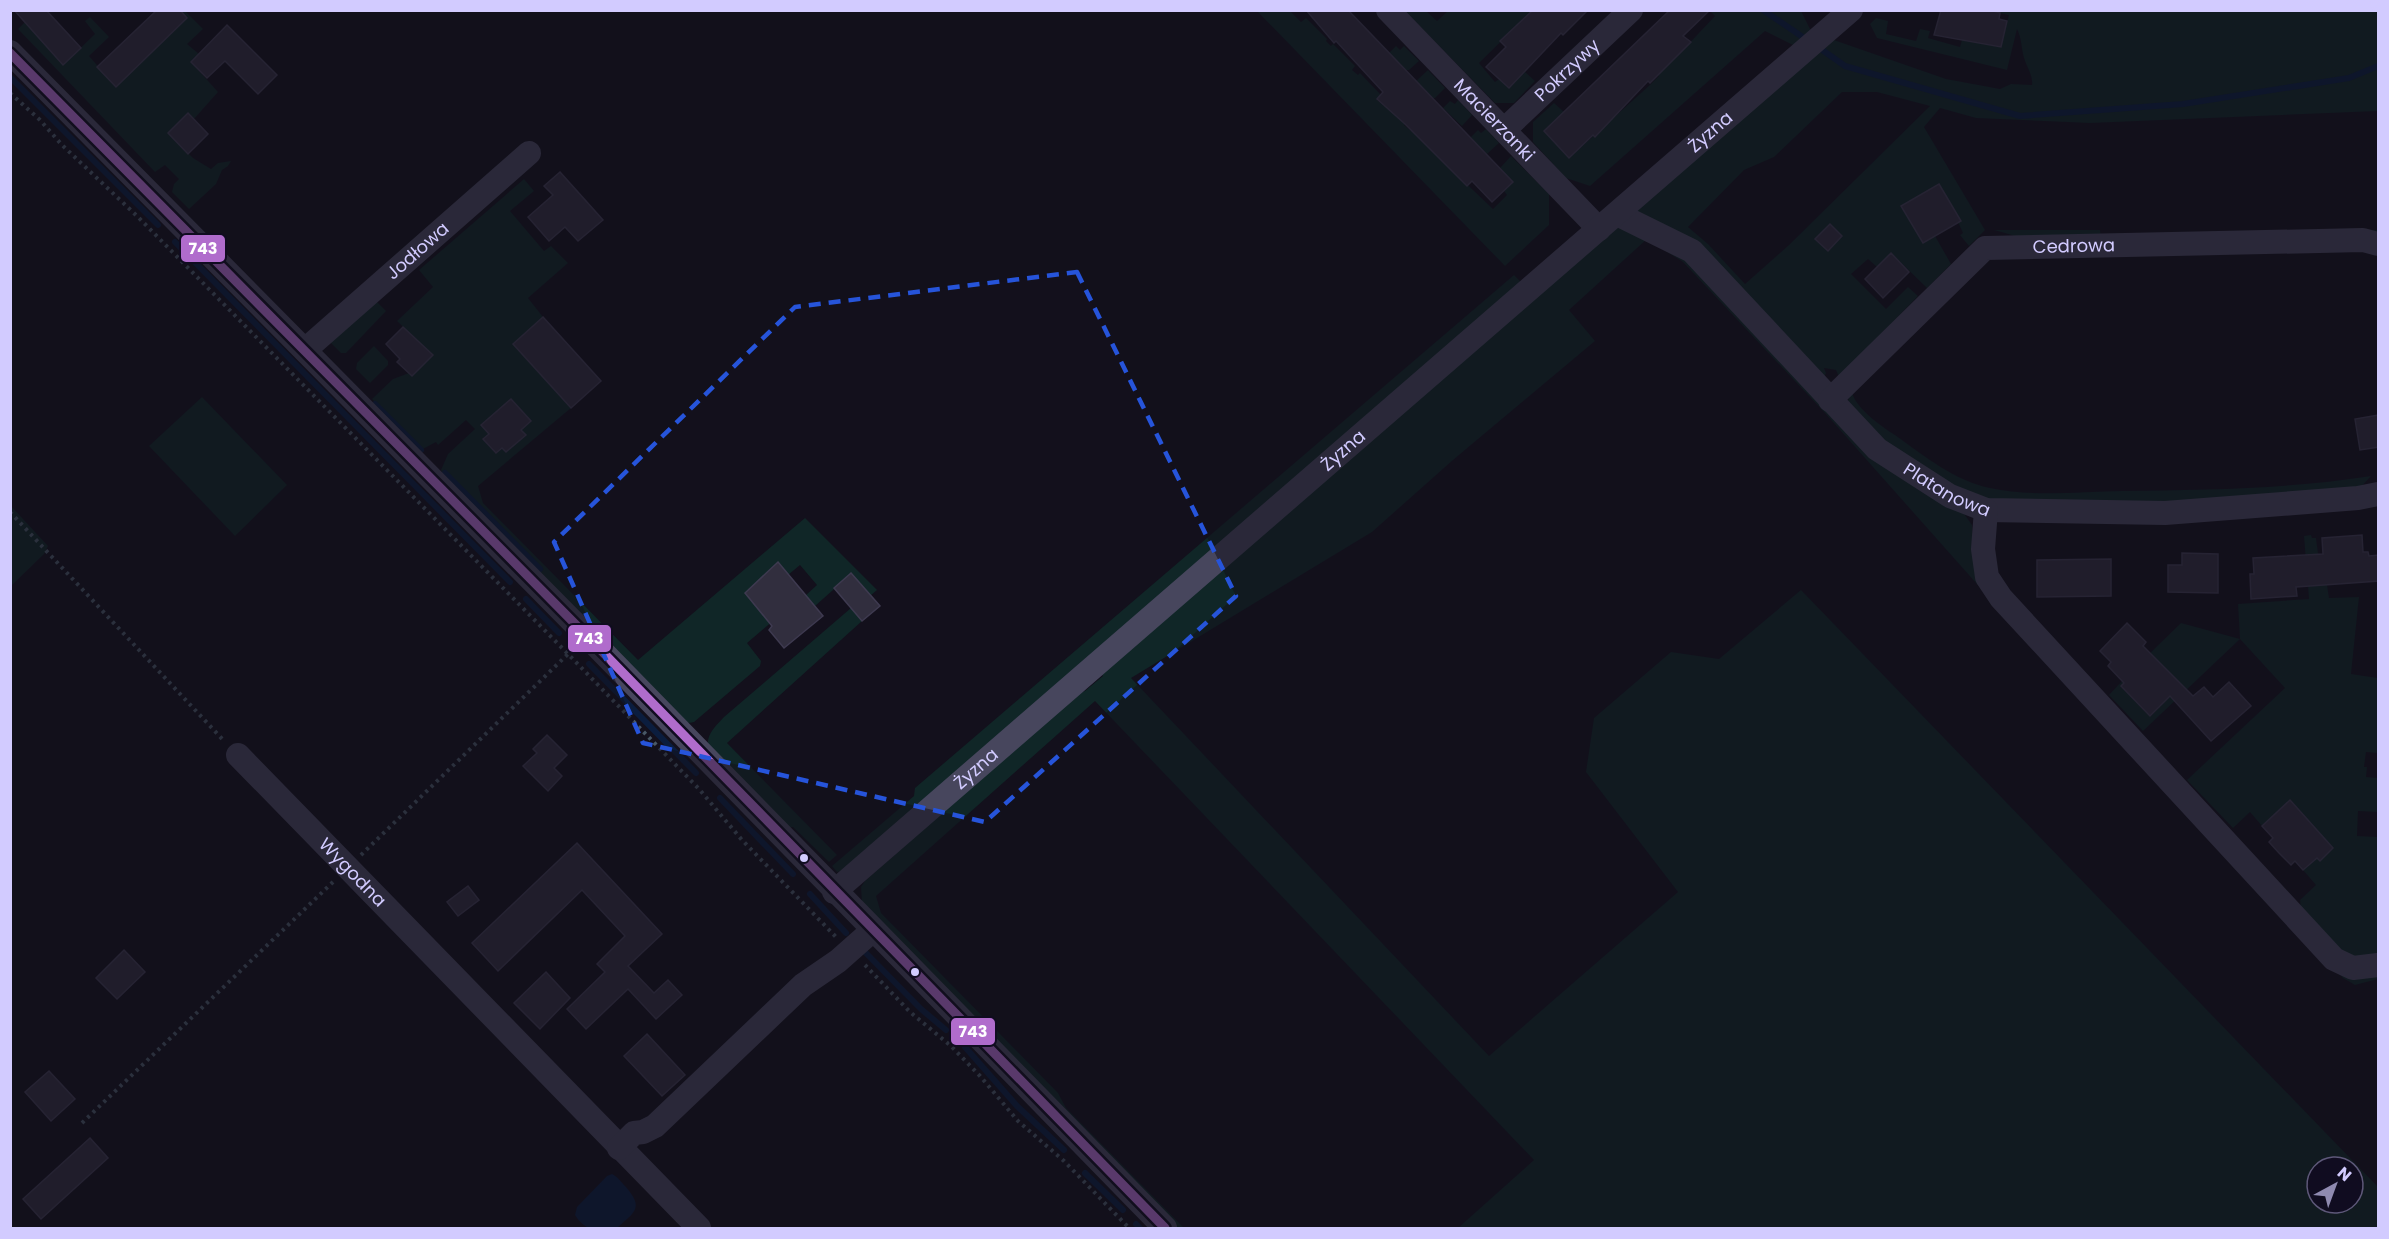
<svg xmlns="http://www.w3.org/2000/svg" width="2389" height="1239" font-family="Poppins,sans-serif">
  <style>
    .green { fill: #102627; fill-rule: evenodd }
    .water { fill: #0b1d3e }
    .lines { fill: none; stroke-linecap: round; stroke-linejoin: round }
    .stream { stroke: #0b1d3e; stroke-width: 6 }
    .building { fill: #312e3e; stroke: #3e3a50; stroke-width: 1.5 }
    .path { stroke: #495866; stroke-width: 4; stroke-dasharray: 3 4.5; stroke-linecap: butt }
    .minor { stroke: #47465d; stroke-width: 24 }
    .bus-1-casing { stroke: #100c20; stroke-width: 14 }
    .bus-1 { stroke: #b06ccc; stroke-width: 9 }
    .marked { fill: none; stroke: #2654da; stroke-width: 4.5; stroke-dasharray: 12 8; stroke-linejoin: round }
    .bus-dot { fill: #d2cbff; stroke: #100c20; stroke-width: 2 }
    .labels { text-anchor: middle; stroke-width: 6; stroke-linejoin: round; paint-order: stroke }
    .street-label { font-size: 18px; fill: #d2cbff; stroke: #100c20 }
    .line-badge { stroke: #100c20; stroke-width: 2 }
    .badge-label { font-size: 16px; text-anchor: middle; font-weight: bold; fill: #fff }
  </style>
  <rect width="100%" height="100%" fill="#13101c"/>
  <g class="green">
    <polygon points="180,11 185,11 203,29 187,44 199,54 191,62 218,92 194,119 188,113 168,133 193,158 211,169 218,163 231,161 228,166 222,170 216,184 189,209 172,192 174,184 179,179 165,165 155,172 18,29 25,22 63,65 95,34 85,21 90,17 109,37 89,56 116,87 187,18"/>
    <polygon points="1257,11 1290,11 1301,22 1306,18 1327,39 1326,41 1331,46 1333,44 1355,66 1352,70 1358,75 1360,73 1381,95 1377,100 1384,106 1388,102 1407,122 1404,125 1411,131 1413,129 1435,150 1433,152 1493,209 1507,195 1504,191 1513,182 1500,168 1511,156 1549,194 1549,225 1505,266"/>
    <polygon points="1405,11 1426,11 1437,21 1448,11 1532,11 1479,63 1495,82 1499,79 1509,88 1524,71 1535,81 1514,103 1495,103"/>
    <polygon points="1710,11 1801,11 1811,31 1793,45 1765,31 1590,186 1566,178 1533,142 1533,122 1554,103 1564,112 1544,131 1569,158 1651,84 1659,76 1656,73 1674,53 1681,52 1715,16"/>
    <path d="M1990,11h388v100l-288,12 -114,-5 -36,-10 -16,19 61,103 -16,16 -9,-11 3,-2 -5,-11 -35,21 12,-7 16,28 -24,24 -36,-35 -14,14 -9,-8 -17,15 35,35 22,-22 10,9 -79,81 -3,-7 -12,-2 2,5 -2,4 -189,-165 196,-173 115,40 54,10 11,-5 21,1c1,-10 -5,-17 -8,-27 -3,-11 -2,-19 -7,-29l-10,41 -130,-32 -7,-14 6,-6 12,3 -2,13 30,7 4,-12 10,2 -2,7 32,9 2,-7 39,6 8,-31zM1842,92h35l53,14 -141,139 -44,39 -37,-40 -20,-17 56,-57 30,-13z"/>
    <polygon points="1396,46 1400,50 1404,46 1419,61 1409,70 1405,70 1389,53"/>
    <polygon points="1428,70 1445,88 1435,98 1430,98 1415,82"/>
    <polygon points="1458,100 1472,115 1462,126 1443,108 1450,101 1455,104"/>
    <polygon points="1486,129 1499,143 1487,154 1470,138 1478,130 1481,133"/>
    <path d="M524,179l10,12 -24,20 34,40 7,-5 17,17 -40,35 15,19 -29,27 57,64 -93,78 5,17 155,157 167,-142 72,72 -7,6 -19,-22 -36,32 -10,-10 12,-11 -17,-20 -12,10 -11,-12 -32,30 16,19 20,2 -34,29 14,18 -1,5 -66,56 -5,1 -8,-3 -237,-244 -3,-6 7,-16 27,-25 -9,-9 -28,25 -2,-3 -15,8 -49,-51 21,-20 16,-6 3,3 21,-21 -36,-34 36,-34 -14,-17zM511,399l20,22 -10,9 5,5 -20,17 -4,-4 -7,5 -11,-14 5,-5 -8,-9z"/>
    <path d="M1626,225l59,35 280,255 7,10 3,50 319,349 84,48v7l-23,6 -12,-7 -263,-278 -255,-287 -142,-151 -36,-23 -78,71 26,31 -142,119 -81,72 -241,146 358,378 189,-164 -92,-120 8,-54 77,-66 48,7 82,-69 577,597v41h-920l76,-68 -439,-459 -219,195 5,17 177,180 8,15 118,120h-7l-227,-231 -88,-94 -1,-16 4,-6 213,-188 7,-2 18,-15 -5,-7 518,-442zM2317,1167h36v36h-36z"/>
    <path d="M1994,230h106l1,9 277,-9v8l-334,5c-18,-2 -33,-9 -50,-13z"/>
    <polygon points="1514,275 1521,282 849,869 837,872 832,866 914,796 915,788"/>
    <polygon points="375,300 386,311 346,353 341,353 327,339"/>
    <polygon points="374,346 388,361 388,365 370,383 356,369 357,363"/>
    <path d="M1852,391c1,15 30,36 43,44 28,20 60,46 95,53 42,9 89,4 132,3 83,-1 166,-2 249,-15l-12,13 -115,14 -256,-2 -40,-15 -67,-41 -34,-42z"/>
    <polygon points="202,397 287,485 235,536 149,446"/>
    <polygon points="10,505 48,546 44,554 11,586"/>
    <polygon points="2311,535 2312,538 2316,538 2322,585 2327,585 2329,598 2359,597 2351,674 2378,678 2378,753 2366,752 2364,767 2367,767 2366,777 2378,778 2378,812 2358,811 2357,836 2378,837 2378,957 2347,957 2301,909 2300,900 2316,885 2303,870 2317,858 2320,860 2333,848 2291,801 2262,826 2250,812 2233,828 2187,780 2285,688 2240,639 2143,731 2109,695 2122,681 2124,683 2121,687 2151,716 2181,685 2145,658 2181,623 2240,639 2238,604 2309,599 2304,536"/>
    <path d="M851,608l11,13 -135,122 110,112 -8,7 -36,-35 -6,1 -79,-81c-2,-13 8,-21 16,-30z"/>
  </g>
  <path class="water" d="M612,1174c6,3 9,8 14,13 18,21 9,25 -9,41 -20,1 -31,5 -42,-13l2,-8 30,-31z"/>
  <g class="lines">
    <g class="stream">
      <polyline points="1763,10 1807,40"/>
      <polyline points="1818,47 1845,66 2020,116 2183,104 2349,78 2378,66"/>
      <polyline points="10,77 158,225"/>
      <polyline points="175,242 510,582"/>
      <polyline points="375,404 421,450"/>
      <polyline points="445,473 540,569"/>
      <polyline points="526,599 559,633"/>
      <polyline points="589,664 696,773"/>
      <polyline points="720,798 793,874"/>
      <polyline points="810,894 846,933"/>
      <polyline points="864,951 921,1009 946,1030"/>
      <polyline points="965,1047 1017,1106 1064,1150"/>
      <polyline points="1085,1173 1123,1210"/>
      <polyline points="1136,1224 1140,1228"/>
    </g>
  </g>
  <g class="building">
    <polygon points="14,10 46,10 81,48 63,65"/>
    <polygon points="157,10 180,10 187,18 116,87 97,67"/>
    <polygon points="1306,10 1348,10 1513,182 1492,202 1472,181 1467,186 1405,124 1377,99 1383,92 1336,41 1334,43"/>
    <polygon points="1533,10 1588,10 1563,35 1561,33 1509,88 1486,67 1506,47 1500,41"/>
    <polygon points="1670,10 1710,10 1683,36 1691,42 1650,83 1648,81 1595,137 1593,135 1569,158 1544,131"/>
    <polygon points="1941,10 1990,10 2000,13 1999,19 2007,21 2001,47 1934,35"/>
    <polygon points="227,25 277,75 258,94 225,61 207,78 191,62"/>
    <polygon points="188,113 208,134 188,154 168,133"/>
    <polygon points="560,172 603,220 578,241 565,227 549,241 528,217 553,195 544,186"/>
    <polygon points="1939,184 1961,221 1923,243 1901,206"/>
    <polygon points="1830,224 1842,236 1828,251 1815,239"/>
    <polygon points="1891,253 1909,272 1883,298 1865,279"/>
    <polygon points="543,317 601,381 571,408 513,344"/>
    <polygon points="403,327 433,355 412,376 397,362 400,359 386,344"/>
    <polygon points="511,399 531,421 521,430 526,435 506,452 502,448 496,453 483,439 489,434 481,425"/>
    <polygon points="2379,415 2379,447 2360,450 2355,419"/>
    <polygon points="2362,535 2363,552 2368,552 2369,556 2379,555 2379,581 2296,587 2297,596 2251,599 2250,574 2254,574 2253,558 2323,554 2322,538"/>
    <polygon points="2182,553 2218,554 2218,593 2168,592 2168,565 2182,565"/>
    <polygon points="2111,559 2111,596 2037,597 2037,560"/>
    <polygon points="778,562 823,616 784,648 769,630 772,626 745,593"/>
    <polygon points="851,573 880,606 862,621 834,588"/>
    <polygon points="2127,623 2146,642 2143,646 2193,696 2204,687 2213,697 2229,682 2251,706 2211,741 2170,696 2150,716 2121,686 2124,683 2108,666 2111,662 2100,651"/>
    <polygon points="547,735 567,755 554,768 562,776 548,791 523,766 537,753 533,749"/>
    <polygon points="2290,800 2333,848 2320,861 2317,858 2303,870 2295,861 2291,865 2279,853 2269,842 2273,838 2262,826"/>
    <polygon points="577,843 662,934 628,966 654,993 668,980 682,995 656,1019 628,989 586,1029 567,1009 605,972 597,964 625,936 582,890 498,971 472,943"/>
    <polygon points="468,886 479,900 458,916 447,902"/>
    <polygon points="124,950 145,972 117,999 96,978"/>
    <polygon points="546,972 570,998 540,1029 514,1003"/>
    <polygon points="647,1034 685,1075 662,1096 624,1056"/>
    <polygon points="49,1071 75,1099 51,1121 25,1092"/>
    <polygon points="90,1138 108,1158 41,1219 23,1199"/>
  </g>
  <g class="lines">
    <g class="path">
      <polyline points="10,93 40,120 62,145 138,217 568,654 699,789 742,840 836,937"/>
      <polyline points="10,512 225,742"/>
      <polyline points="361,855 569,653"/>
      <polyline points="865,965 910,1012 951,1046 980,1076 1018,1121 1064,1161 1129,1228"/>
      <polyline points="82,1123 334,881"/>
    </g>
    <g class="minor">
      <path id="s1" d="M1388,10l211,219"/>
      <polyline points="10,52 587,636 1165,1228"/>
      <path id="s2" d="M1504,130l127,-120"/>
      <path id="s3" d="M1617,214l75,37 185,198 73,47 36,14 179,3 193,-15 20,-4"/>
      <path id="s4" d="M305,350l224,-197"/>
      <path id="s5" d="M1830,400l155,-152 378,-8 15,4"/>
      <polyline points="1986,510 1983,549 1987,577 2001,598 2334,959 2353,968 2378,965"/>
      <path id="s6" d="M238,755l461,473"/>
      <path id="s7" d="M834,892l1017,-882"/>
      <polyline points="619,1148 634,1133 643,1132 655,1126 803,985 838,961 873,930"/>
    </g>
    <defs>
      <polyline id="bus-1" points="10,53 587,636 1165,1228"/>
    </defs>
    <use href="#bus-1" class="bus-1-casing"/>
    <use href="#bus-1" class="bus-1"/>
  </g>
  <path d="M0 0H2389V1239H0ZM1077,272l159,324 -251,226 -342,-79 -89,-201 241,-235z" fill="#13101c" fill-opacity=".55" fill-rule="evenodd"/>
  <path class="marked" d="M1077,272l159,324 -251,226 -342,-79 -89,-201 241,-235z"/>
  <g class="bus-dot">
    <circle cx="804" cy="858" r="5"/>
    <circle cx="915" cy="972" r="5"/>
  </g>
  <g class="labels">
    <g class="street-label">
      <text dy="6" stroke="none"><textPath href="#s2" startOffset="87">Pokrzywy</textPath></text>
      <text dy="6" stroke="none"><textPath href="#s1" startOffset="153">Macierzanki</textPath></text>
      <text dy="6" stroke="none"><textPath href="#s7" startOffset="1160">Żyzna</textPath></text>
      <text dy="6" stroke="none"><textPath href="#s5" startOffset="306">Cedrowa</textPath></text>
      <text dy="6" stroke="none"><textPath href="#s4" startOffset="150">Jodłowa</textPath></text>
      <text dy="6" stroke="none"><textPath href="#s7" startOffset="674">Żyzna</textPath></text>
      <text dy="6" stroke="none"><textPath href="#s3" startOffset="436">Platanowa</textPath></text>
      <text dy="6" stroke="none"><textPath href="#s7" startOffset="188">Żyzna</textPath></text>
      <text dy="6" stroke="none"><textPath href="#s6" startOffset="164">Wygodna</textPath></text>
    </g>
  </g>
  <g class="line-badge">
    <rect x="180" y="234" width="46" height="29" rx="6" fill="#b06ccc"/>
    <rect x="567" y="624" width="45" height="29" rx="6" fill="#b06ccc"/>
    <rect x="950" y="1017" width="46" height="29" rx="6" fill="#b06ccc"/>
  </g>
  <g class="badge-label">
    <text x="203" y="254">743</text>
    <text x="589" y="644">743</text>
    <text x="973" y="1037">743</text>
  </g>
  <rect width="2389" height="1239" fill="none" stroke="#d2cbff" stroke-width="24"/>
  <g transform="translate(2335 1185) rotate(41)"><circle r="28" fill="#100c20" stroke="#5e5879" stroke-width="1.5"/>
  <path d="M0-4.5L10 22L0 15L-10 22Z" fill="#8f8ab0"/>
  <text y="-9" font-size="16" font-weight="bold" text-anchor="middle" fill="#d2cbff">N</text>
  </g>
</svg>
